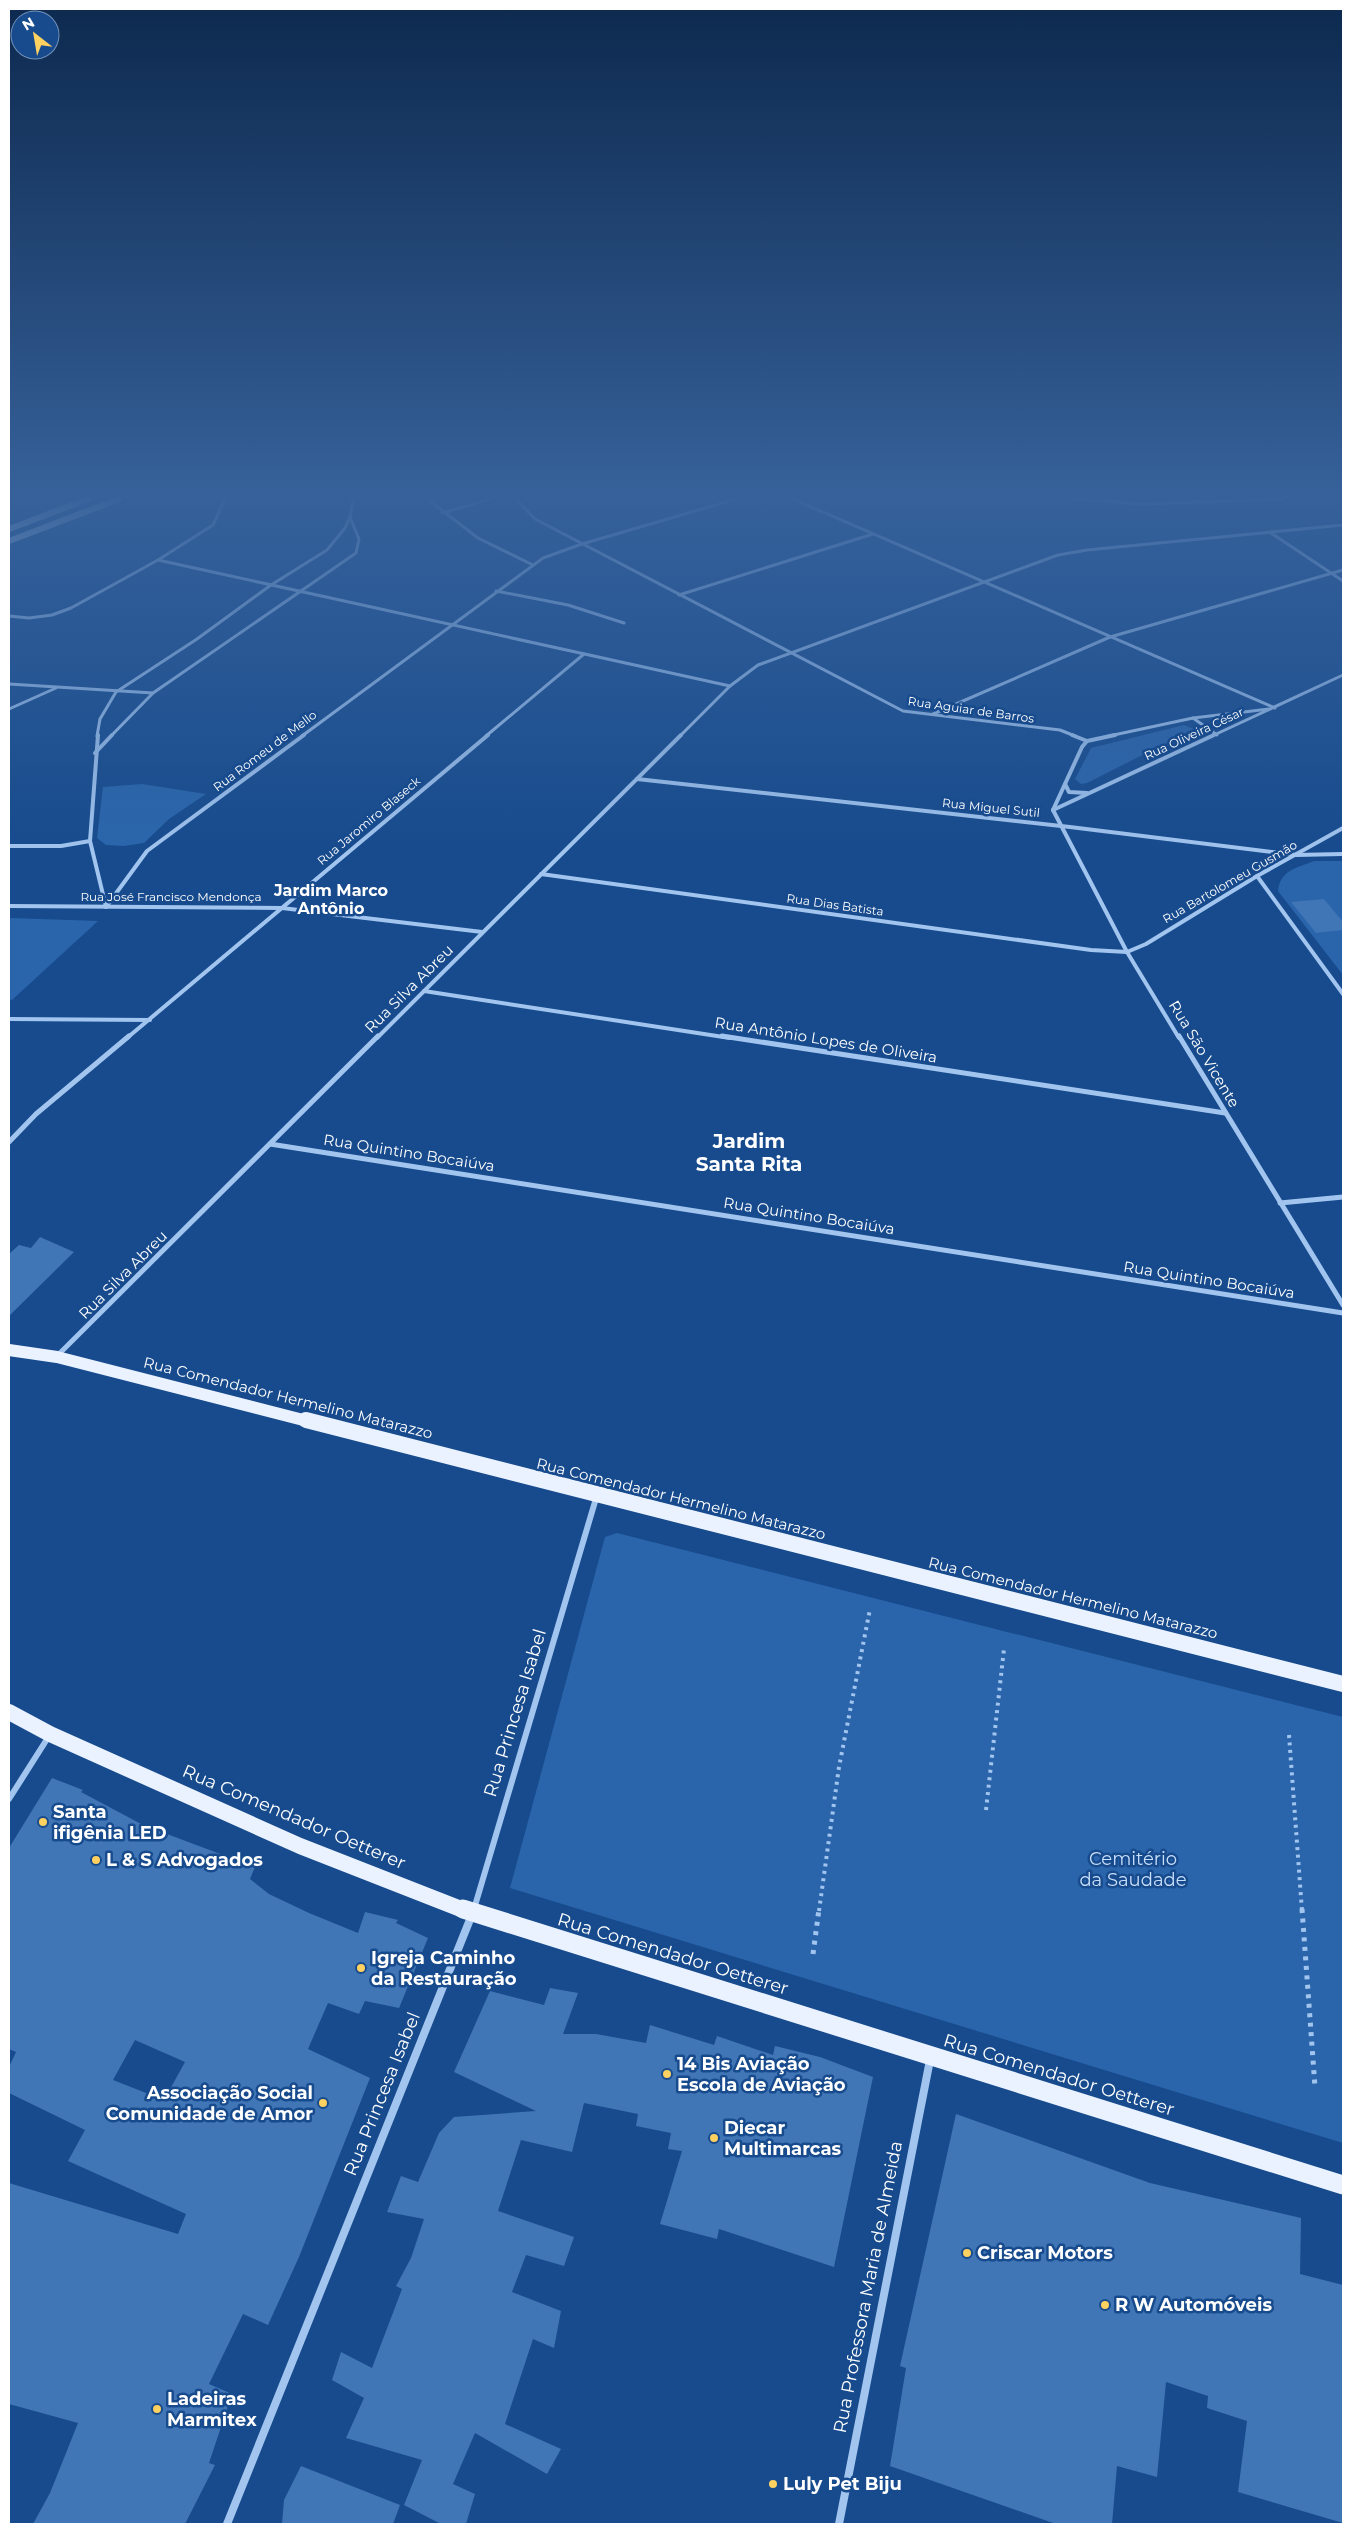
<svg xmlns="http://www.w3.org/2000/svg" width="1352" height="2533" font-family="Montserrat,sans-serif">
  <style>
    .green { fill: #2a65ab }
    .building { fill: #4075b6; fill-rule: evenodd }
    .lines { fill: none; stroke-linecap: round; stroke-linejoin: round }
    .path-far1 { stroke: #a2c5ef; stroke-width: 4; stroke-dasharray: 3 4.5; stroke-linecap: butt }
    .path { stroke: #a2c5ef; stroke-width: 5; stroke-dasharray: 4 5.5; stroke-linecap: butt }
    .street-far4 { stroke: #a2c5ef; stroke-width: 3 }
    .street-far3 { stroke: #a2c5ef; stroke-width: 4 }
    .street-far2 { stroke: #a2c5ef; stroke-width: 5 }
    .street-far1 { stroke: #a2c5ef; stroke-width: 6 }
    .street { stroke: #a2c5ef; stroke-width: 8 }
    .secondary { stroke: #d0e2fa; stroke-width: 6 }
    .primary-far2 { stroke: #eaf2ff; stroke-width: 12 }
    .primary-far1 { stroke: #eaf2ff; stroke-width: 16 }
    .primary { stroke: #eaf2ff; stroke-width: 19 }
    .poi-dot { fill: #ffd160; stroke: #174b8d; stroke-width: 2 }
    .labels { text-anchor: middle; stroke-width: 5; stroke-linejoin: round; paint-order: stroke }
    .far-street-label { font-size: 12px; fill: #fff; stroke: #174b8d }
    .street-label { font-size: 15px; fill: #fff; stroke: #174b8d }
    .far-district-label { font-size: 16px; font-weight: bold; fill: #fff; stroke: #174b8d }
    .near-street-label { font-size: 18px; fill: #fff; stroke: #174b8d }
    .near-poi-label { font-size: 18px; font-weight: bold; fill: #fff; stroke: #174b8d; text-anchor: start }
    .near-park-label { font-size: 18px; fill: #c8dffb; stroke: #174b8d }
    .district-label { font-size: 20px; font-weight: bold; fill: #fff; stroke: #174b8d }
  </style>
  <rect width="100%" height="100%" fill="#174b8d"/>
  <g class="green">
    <polygon points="1184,725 1194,729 1087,783 1081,784 1075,779 1091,748"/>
    <polygon points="142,784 206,794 169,819 144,843 124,846 106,845 97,838 103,787"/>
    <path d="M1314,861h29v114l-65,-84c2,-21 19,-23 36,-30z"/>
    <polygon points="11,918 98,921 12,1000 9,999 9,921"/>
    <polygon points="617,1533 1343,1717 1343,2143 510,1888 605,1537"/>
  </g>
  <g class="building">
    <polygon points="1324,899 1343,922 1343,930 1316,933 1291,902"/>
    <polygon points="40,1237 74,1252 9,1316 9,1254 19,1245 31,1248"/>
    <path d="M52,1778l31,12 -2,2 62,33 112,42 -5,12 19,15 40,19 49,20 7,-21 33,8 -2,3 32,15 -29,70 -34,-7 -6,13 -31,-11 -20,46 62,29 -71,179 -31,68 -25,-11 -34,70 23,10 -23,69 6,2 -30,59h-152l17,-31 28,-70 -69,-19v-221l169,51 8,-20 -118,-53 17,-31 -76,-37v-26l7,-15 -7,-3v-201zM135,2040l50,22 -21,38 -51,-20z"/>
    <polygon points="550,1988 578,1993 563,2034 596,2034 646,2043 650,2025 714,2045 717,2036 773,2055 775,2046 820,2057 873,2077 834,2267 719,2229 717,2239 660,2224 682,2151 668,2149 671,2133 636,2126 638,2114 584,2103 572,2152 521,2140 498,2211 574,2237 564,2266 526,2255 512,2292 561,2311 554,2348 533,2339 505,2424 561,2449 547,2474 475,2433 453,2484 475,2494 466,2524 441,2524 404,2505 422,2460 346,2438 364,2398 332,2380 341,2352 372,2368 402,2289 396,2286 411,2258 424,2219 387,2212 401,2176 418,2182 439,2133 454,2117 536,2111 454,2072 490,1991 544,2005"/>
    <polygon points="956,2114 1150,2183 1301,2218 1300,2274 1343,2285 1343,2523 1238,2492 1247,2421 1207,2408 1208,2396 1166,2382 1157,2477 1117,2466 1112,2524 1056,2524 890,2466 906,2368 900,2366"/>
    <polygon points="301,2466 400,2505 393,2524 282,2524 284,2500"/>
  </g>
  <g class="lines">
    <g class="path-far1">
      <polyline points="1289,1735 1302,1911"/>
      <polyline points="986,1810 1004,1649"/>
      <polyline points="819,1911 839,1767 870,1609"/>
    </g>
    <g class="path">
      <polyline points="1302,1909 1315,2087"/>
      <polyline points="813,1954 819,1909"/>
    </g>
    <g class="street-far4">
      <polyline points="516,499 535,519 903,711 1060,730 1075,736"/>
      <polyline points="793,499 1275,708"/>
      <polyline points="1075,499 1141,504 1283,499"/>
      <polyline points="430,501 478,538 533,565"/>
      <polyline points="442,513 490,499"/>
      <polyline points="1271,533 1343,581"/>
      <polyline points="158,560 730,686"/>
      <polyline points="496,591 568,605 624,623"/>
      <polyline points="679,595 873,534"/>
      <polyline points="9,616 29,618 52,615 71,608 158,560 213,525 225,499"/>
      <polyline points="9,684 153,693"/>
      <polyline points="9,709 56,688"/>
      <polyline points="933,714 1110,637 1343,570"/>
      <polyline points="1193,718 1217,735"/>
      <polyline points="97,736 100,719 116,692 197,639 271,585 327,550 345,528 350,517 353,499"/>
      <polyline points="111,736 153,693 356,553 359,539 350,517"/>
      <polyline points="302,736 543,558 582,544 736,499"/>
      <polyline points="486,736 584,654"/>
      <polyline points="680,736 730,686 758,665 1058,555 1087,550 1343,525"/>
      <polyline points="1109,736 1193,718 1269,709"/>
      <polyline points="1212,736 1343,675"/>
    </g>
    <g class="street-far3">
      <polyline points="98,735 90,841 106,907"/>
      <polyline points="1072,735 1087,741"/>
      <polyline points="95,753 112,735"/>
      <polyline points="637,779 1070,827 1296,855 1343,854"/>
      <polyline points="1065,784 1069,792 1087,793"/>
      <polyline points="1053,810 1127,952 1179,1038"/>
      <polyline points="1053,810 1214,735"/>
      <polyline points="1053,810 1082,747 1087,741 1115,735"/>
      <polyline points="9,846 61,846 90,841"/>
      <polyline points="541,874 1091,950 1127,952 1146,944 1257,876 1343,828"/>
      <polyline points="1257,876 1343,994"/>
      <polyline points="9,906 282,908 482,932"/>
      <polyline points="106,907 147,851 304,735"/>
      <polyline points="424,991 730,1038"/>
      <polyline points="9,1019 150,1020"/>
      <polyline points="127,1038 488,735"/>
      <polyline points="377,1038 681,735"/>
    </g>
    <g class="street-far2">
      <polyline points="722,1036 1225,1113"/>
      <polyline points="1179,1036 1343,1305"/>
      <polyline points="9,1142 36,1114 129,1036"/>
      <polyline points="270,1144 1343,1313"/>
      <polyline points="1280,1203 1343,1197"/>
      <polyline points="57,1356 378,1036"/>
    </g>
    <g class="street-far1">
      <polyline points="9,1799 49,1736"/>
      <polyline points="474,1909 597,1495"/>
    </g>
    <g class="street">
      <polyline points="227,2524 471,1917"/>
      <polyline points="839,2524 930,2060"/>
    </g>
    <g class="secondary">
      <polyline points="9,529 88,499"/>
      <polyline points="9,541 119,499"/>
    </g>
    <polyline class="primary-far2" points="9,1350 57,1357 311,1422"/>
    <g class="primary-far1">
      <polyline points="306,1420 1343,1684"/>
      <polyline points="9,1712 50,1734 300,1846 466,1911"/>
    </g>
    <polyline class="primary" points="463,1909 1343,2185"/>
  </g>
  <linearGradient id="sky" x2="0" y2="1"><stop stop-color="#0d294e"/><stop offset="0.58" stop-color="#36619a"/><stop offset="1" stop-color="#36619a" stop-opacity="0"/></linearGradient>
  <rect width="1352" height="854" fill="url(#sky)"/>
  <g class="poi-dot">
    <circle cx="43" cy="1822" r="5"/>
    <circle cx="96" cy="1860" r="5"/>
    <circle cx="361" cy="1968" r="5"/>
    <circle cx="667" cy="2074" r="5"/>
    <circle cx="323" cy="2103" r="5"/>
    <circle cx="714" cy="2138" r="5"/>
    <circle cx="967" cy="2253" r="5"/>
    <circle cx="1105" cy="2305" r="5"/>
    <circle cx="157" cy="2409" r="5"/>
    <circle cx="773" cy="2484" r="5"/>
  </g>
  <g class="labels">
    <g class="far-street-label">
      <text transform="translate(971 710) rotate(8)" y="4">Rua Aguiar de Barros</text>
      <text transform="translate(1194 734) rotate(-25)" y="4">Rua Oliveira César</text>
      <text transform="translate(265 751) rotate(-37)" y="4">Rua Romeu de Mello</text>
      <text transform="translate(991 808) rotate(6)" y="4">Rua Miguel Sutil</text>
      <text transform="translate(369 821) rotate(-40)" y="4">Rua Jaromiro Blaseck</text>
      <text transform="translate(1230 882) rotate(-30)" y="4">Rua Bartolomeu Gusmão</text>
      <text x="171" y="901">Rua José Francisco Mendonça</text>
      <text transform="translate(835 905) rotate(8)" y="4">Rua Dias Batista</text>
    </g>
    <g class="street-label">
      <text transform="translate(409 989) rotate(-45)" y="5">Rua Silva Abreu</text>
      <text transform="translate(826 1040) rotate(9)" y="5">Rua Antônio Lopes de Oliveira</text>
      <text transform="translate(1204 1054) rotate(59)" y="5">Rua São Vicente</text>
      <text transform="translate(409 1153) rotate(9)" y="5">Rua Quintino Bocaiúva</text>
      <text transform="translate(809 1216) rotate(9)" y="5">Rua Quintino Bocaiúva</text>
      <text transform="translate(123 1275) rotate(-45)" y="5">Rua Silva Abreu</text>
      <text transform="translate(1209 1280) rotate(9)" y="5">Rua Quintino Bocaiúva</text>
      <text transform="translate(288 1398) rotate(14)" y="5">Rua Comendador Hermelino Matarazzo</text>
      <text transform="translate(681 1499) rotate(14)" y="5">Rua Comendador Hermelino Matarazzo</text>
      <text transform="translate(1073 1598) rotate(14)" y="5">Rua Comendador Hermelino Matarazzo</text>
    </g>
    <g class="far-district-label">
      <text x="331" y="896">Jardim Marco<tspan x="331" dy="18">Antônio</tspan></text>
    </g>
    <g class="near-street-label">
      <text transform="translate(515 1713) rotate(-73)" y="6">Rua Princesa Isabel</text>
      <text transform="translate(294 1817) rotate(23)" y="6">Rua Comendador Oetterer</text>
      <text transform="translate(673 1954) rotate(17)" y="6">Rua Comendador Oetterer</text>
      <text transform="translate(1059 2075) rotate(17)" y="6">Rua Comendador Oetterer</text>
      <text transform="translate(382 2094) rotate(-68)" y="6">Rua Princesa Isabel</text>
      <text transform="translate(868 2287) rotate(-79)" y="6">Rua Professora Maria de Almeida</text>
    </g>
    <g class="near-poi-label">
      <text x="53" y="1818">Santa<tspan x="53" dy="21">ifigênia LED</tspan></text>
      <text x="106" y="1866">L &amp; S Advogados</text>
      <text x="371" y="1964">Igreja Caminho<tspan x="371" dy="21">da Restauração</tspan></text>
      <text x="677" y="2070">14 Bis Aviação<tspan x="677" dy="21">Escola de Aviação</tspan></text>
      <text x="313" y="2099" text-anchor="end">Associação Social<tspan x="313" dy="21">Comunidade de Amor</tspan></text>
      <text x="724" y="2134">Diecar<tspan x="724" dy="21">Multimarcas</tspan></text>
      <text x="977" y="2259">Criscar Motors</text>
      <text x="1115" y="2311">R W Automóveis</text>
      <text x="167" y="2405">Ladeiras<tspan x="167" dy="21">Marmitex</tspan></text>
      <text x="783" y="2490">Luly Pet Biju</text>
    </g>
    <g class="near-park-label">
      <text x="1133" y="1865">Cemitério<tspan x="1133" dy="21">da Saudade</tspan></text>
    </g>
    <g class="district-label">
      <text x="749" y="1148">Jardim<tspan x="749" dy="23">Santa Rita</tspan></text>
    </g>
  </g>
  <rect width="1352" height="2533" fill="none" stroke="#ffffff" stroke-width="20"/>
  <g transform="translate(35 35) rotate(329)"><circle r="24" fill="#174b8d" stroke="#7493bb"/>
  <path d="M0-4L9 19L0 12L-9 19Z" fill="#ffd160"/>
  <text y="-8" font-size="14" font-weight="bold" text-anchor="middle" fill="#ffffff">N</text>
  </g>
</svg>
